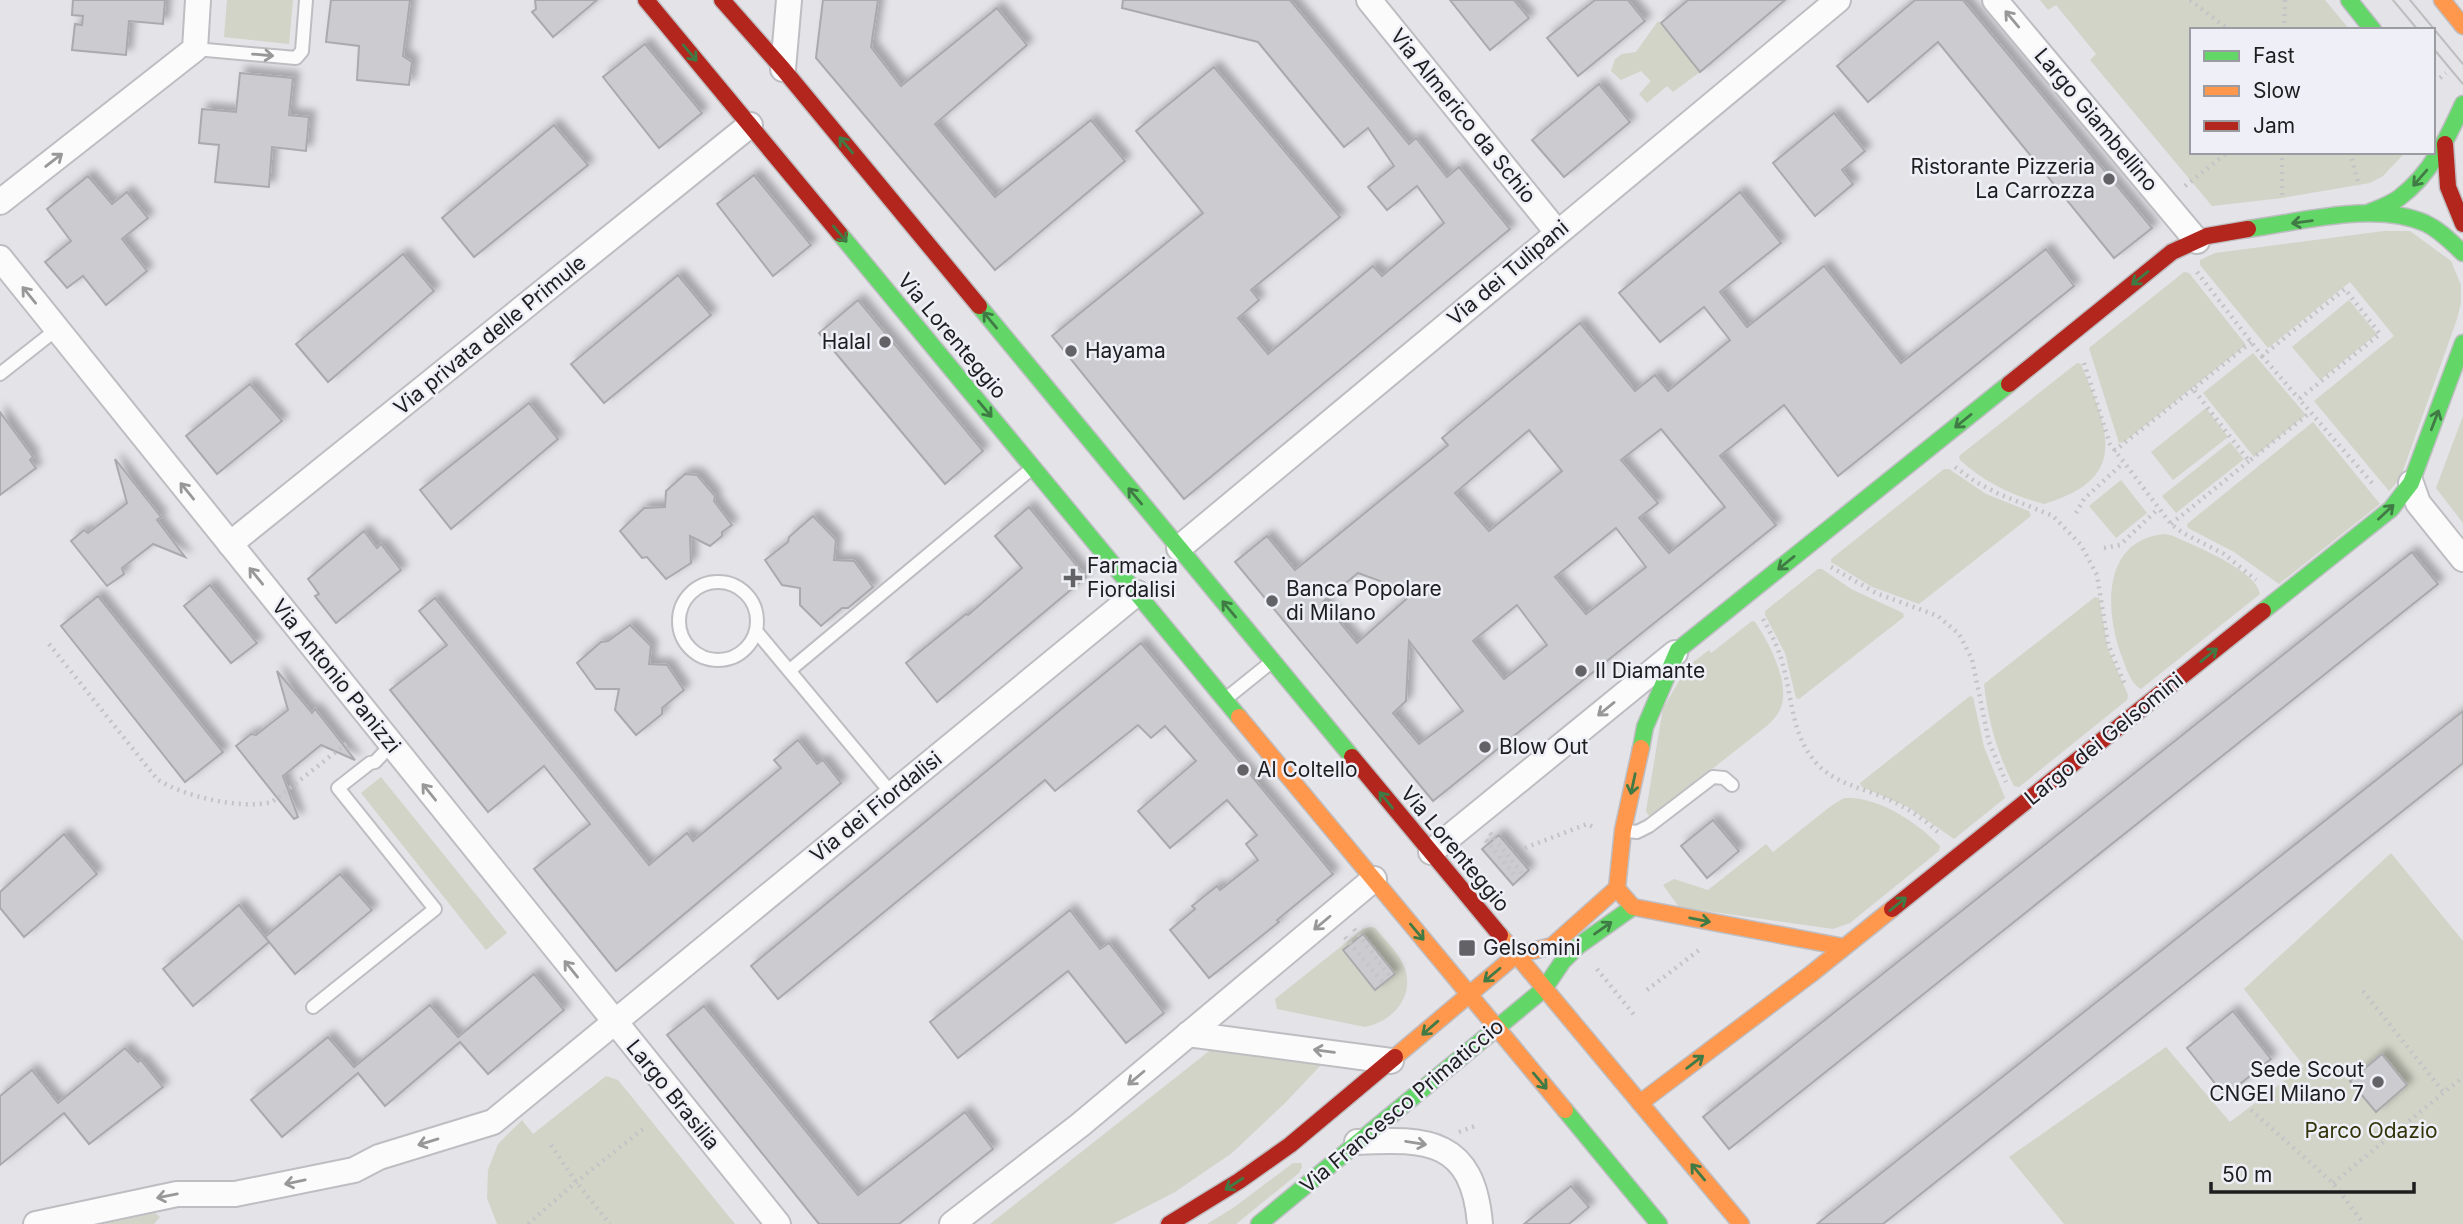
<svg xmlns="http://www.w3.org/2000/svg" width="2463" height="1224" font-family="Inter,sans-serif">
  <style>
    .green { fill: #d2d4c7 }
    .building { fill: #ccccd0; stroke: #aaaaad; stroke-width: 2; fill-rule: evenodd; filter: url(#shadow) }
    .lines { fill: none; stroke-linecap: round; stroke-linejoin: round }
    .lane-casing { stroke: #bebec2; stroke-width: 16 }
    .street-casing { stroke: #bebec2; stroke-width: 28 }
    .fast-casing { stroke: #bebec2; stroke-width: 19 }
    .slow-casing { stroke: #bebec2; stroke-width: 19 }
    .jam-casing { stroke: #bebec2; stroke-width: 19 }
    .path { stroke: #c4c4c6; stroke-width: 4.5; stroke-dasharray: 2 5; stroke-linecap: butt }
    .lane { stroke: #fbfbfc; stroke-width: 12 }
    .street { stroke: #fbfbfc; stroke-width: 24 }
    .fast { stroke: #63d668; stroke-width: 16 }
    .slow { stroke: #ff974d; stroke-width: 16 }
    .jam { stroke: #b3261e; stroke-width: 16 }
    .tram { stroke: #bebebe; stroke-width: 2 }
    .oneway { stroke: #989899 }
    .oneway2 { stroke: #407a44 }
    .poi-dot { fill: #636367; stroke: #efeff8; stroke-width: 2.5 }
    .labels { text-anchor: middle; stroke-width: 5; stroke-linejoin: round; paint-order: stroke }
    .street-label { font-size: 21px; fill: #1e1e21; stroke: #efeff8 }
    .poi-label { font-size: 21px; fill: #1e1e21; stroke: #efeff8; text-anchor: start }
    .park-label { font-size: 21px; fill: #35350b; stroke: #efeff8 }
  </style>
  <defs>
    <filter id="shadow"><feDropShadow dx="6" dy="-6" stdDeviation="3.5" flood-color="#0004"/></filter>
  </defs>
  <rect width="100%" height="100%" fill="#e3e3e8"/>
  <g class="green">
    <polygon points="227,0 293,0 289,44 224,37"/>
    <polygon points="2040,0 2325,0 2350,30 2192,30 2192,152 2404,152 2403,155 2383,176 2370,183 2282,198 2212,206 2090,60 2096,54 2056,5 2048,10"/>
    <polygon points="1658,21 1700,72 1673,92 1667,86 1647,103 1639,94 1651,81 1641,71 1621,80 1611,71 1615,59 1622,54 1636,52"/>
    <polygon points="2384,231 2410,231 2451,261 2461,285 2461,303 2457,319 2400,479 2389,491 2314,401 2394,336 2350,282 2268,348 2200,265 2200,260 2215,253"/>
    <polygon points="2184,272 2189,273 2246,345 2124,442 2119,443 2089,348"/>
    <polygon points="2349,300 2377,334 2320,380 2292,347"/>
    <polygon points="2253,353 2306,415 2254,457 2203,393"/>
    <path d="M2077,363l4,1c27,66 50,114 -37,140 -31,-8 -60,-22 -84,-44l-1,-4z"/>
    <polygon points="2206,408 2228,437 2173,480 2151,452"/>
    <polygon points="2463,416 2463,523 2436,488"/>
    <polygon points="2313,422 2380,504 2279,584 2234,552 2188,528 2187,524"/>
    <polygon points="2230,442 2244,459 2176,513 2162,496"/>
    <polygon points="1944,469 1949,469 1986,494 2029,511 2031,516 1919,604 1872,587 1831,562 1831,559"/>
    <polygon points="2121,480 2147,513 2116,538 2089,506"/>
    <path d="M2165,534l8,2c22,10 83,34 87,58l-119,95c-10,-5 -15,-21 -19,-32 -17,-46 -21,-117 43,-123z"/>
    <polygon points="1818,569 1822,569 1851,589 1903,613 1904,617 1799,699 1796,698 1785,653 1765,615 1765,611"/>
    <path d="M2095,597l4,1 9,51 20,46 -1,5 -108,87 -5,-1c-17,-33 -26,-66 -30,-102z"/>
    <path d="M1752,621l3,1c14,20 35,61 26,85 -2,7 -8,13 -13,18l-113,89 -6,2 -3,-5 17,-103 25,-42 21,-16 2,3z"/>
    <polygon points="1970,696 1973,697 1984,747 2005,798 1954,839 1908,807 1862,787 1860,783"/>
    <polygon points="381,777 507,933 486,950 361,793"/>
    <path d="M1844,798c34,-2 73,24 96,48l-1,5 -89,72 -17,6 -154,-22 -16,-22 11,-6 34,11 58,-46 7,8 58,-46z"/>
    <polygon points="2391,853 2463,941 2463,1224 2064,1224 2009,1157 2166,1047 2230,1122 2304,1066 2244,989"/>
    <path d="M1371,927l4,1c9,11 21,22 27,34 16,31 -7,59 -37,65l-88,-18 -2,-10 88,-70z"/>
    <polygon points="1213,1048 1322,1064 1285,1103 1232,1153 1175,1192 1113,1224 990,1224"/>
    <polygon points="606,1076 618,1080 735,1224 497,1224 487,1198 488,1170 498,1144 522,1120 533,1134"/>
    <polygon points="1293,1163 1301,1163 1302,1167 1299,1173 1236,1224 1207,1224 1233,1208"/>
    <polygon points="155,1213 160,1217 154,1224 102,1224"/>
  </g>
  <g class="building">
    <polygon points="73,0 165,0 163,24 129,21 126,55 72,50 75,24 82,25 83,16 72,15"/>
    <polygon points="331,0 410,0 403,56 412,62 409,85 357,80 359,46 326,42"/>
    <polygon points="535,0 597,0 553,37 532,12 536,9"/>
    <polygon points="823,0 878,0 871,47 901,86 997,8 1027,45 935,124 995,197 1091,120 1125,161 995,270 816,58"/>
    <polygon points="1123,0 1290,0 1409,144 1416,138 1447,177 1459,167 1510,229 1184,499 1052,336 1203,213 1136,131 1214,67 1340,217 1251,290 1259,300 1238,318 1268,354 1373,266 1382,276 1444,223 1417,186 1387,210 1368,187 1394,166 1368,128 1344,147 1258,42 1122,8"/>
    <polygon points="1450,0 1514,0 1529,18 1490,50"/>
    <polygon points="1595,0 1628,0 1645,21 1578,76 1547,38"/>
    <polygon points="1688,0 1785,0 1700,72 1661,23"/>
    <polygon points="1915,0 1963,0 2152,228 2114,258 1938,42 1868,102 1837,66"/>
    <polygon points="645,44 702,113 659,148 603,77"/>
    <polygon points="240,73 293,78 289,115 309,117 306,151 272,147 269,187 215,182 219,145 199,143 202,109 236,112"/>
    <polygon points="1599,84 1630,122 1564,177 1532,140"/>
    <polygon points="1834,113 1865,151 1842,170 1853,184 1815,216 1773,163"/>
    <polygon points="554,125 588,165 474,257 442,218"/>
    <polygon points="754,175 811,245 773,276 717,204"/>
    <polygon points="88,176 112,204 127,192 148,218 122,239 147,271 106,305 83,276 67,288 45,262 71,241 47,209"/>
    <path d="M1740,192l41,51 -61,49 27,35 77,-61 77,97 145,-114 28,37 -236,190 -54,-71 -64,51 56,69 -343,276 -198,-239 32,-26 28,34 153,-125 -6,-7 138,-115 55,68 20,-16 13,16 62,-51 -26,-33 -44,35 -41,-49zM1661,429l64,78 -56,46 -30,-35 19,-15 -37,-43zM1529,430l33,41 -73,60 -34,-38zM1616,528l30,39 -60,47 -31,-37zM1358,573l55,20 -56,50 -34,-41zM1517,605l30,40 -43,34 -31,-38zM1409,641l54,70 -44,33 -26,-31 13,-12z"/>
    <polygon points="403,254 434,291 328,382 296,344"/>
    <polygon points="678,275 711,315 604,403 571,364"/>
    <polygon points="858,300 983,451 945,484 819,333"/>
    <polygon points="250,384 282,421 217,474 186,436"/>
    <polygon points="529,403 558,439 451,529 420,490"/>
    <polygon points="0,412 33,457 30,460 36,468 0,495"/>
    <polygon points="115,459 161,517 157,520 185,557 153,544 122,568 124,574 107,586 71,541 84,530 88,533 127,503"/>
    <polygon points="685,474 697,475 715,496 714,501 732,525 722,532 722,536 710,546 690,536 691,563 666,579 647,557 642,558 620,531 644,508 665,507 666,491"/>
    <polygon points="1029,507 1086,577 937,702 906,663 966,614 968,615 1022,568 995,536"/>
    <polygon points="813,516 836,540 834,560 854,561 873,587 848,608 842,608 821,626 800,605 800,588 782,585 765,560 788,542 789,537"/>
    <polygon points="364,531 377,548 381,544 401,570 336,623 315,596 319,594 308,579"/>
    <polygon points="2412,552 2438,584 1729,1149 1703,1117"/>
    <polygon points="210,585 257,643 231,663 184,606"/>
    <polygon points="98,596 223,752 185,782 61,626"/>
    <polygon points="435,598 649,865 687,833 693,841 781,768 774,760 798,740 817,764 823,760 841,783 616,971 534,869 590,824 559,785 544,766 488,812 390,690 447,645 419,611"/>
    <polygon points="630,625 651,646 649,664 667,665 684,690 662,708 662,714 636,735 615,710 619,689 596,689 577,663 601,642 608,641"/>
    <polygon points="1141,643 1333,874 1277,920 1279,922 1209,978 1170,930 1195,909 1192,906 1217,886 1220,890 1258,860 1246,844 1257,835 1227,800 1170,848 1138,811 1196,761 1165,726 1151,738 1138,725 1055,791 1045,780 778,999 751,966"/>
    <polygon points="277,671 312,713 315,709 355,760 321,745 283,776 298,817 294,819 236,746 251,734 256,735 288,710"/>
    <polygon points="2463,711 2463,763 2181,987 1883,1224 1817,1224"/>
    <polygon points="1713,820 1739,851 1707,878 1681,846"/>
    <polygon points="64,834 97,874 24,937 0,908 0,892"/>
    <polygon points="1499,835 1529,870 1513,885 1482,849"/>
    <polygon points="340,874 372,910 295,974 265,937"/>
    <polygon points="239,905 269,942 193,1006 163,969"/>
    <polygon points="1070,910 1100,949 1109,943 1164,1013 1126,1043 1068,971 958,1058 930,1022"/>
    <polygon points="1363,934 1395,974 1375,990 1343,950"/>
    <polygon points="534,974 564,1010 488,1074 460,1042 385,1106 358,1073 282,1137 251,1100 328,1037 354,1067 430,1005 458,1037"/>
    <polygon points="704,1006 858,1195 965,1112 993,1149 899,1224 819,1224 667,1035"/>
    <polygon points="2233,1011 2271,1059 2225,1096 2187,1048"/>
    <polygon points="125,1048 138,1062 141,1060 163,1087 89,1144 64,1113 0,1165 0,1096 32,1070 58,1103"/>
    <polygon points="2382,1054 2407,1085 2376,1112 2350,1081"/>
    <polygon points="1571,1186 1589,1207 1569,1224 1524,1224"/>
  </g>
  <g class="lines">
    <defs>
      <g id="lane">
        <polyline points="195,49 296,58 302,51 306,0"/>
        <polyline points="0,374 57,329"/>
        <circle cx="718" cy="621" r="39"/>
        <polyline points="756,631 892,794"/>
        <polyline points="790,670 1030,470"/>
        <polyline points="1228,697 1269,664"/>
        <polyline points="1627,831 1637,832 1649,826 1713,777 1724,778 1732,785"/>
        <polyline points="313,1007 435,909 338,788 370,763 375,762 391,745"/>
      </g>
      <g id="street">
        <polyline points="1369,0 1557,232"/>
        <polyline points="1995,0 2197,241"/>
        <polyline points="783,69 789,0"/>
        <polyline points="0,202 195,49 198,0"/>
        <polyline points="0,258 778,1224"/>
        <polyline points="2411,483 2418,503 2463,559"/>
        <polyline points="230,544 750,125"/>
        <polyline points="1179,548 1838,0"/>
        <polyline points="1431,852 1675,653"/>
        <polyline points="1188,1034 1391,1061"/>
        <path d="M1357,1142c71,-4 116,-2 123,82"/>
        <polyline points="36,1224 177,1194 235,1194 354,1170 379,1157 493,1122 1137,593"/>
        <polyline points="952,1224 1080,1125 1374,879"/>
      </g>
      <g id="fast">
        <polyline points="2349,0 2373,30"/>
        <path d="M2370,212c10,-4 21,-8 29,-14 32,-24 48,-59 64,-94"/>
        <path d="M2248,229c53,-7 126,-28 177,-6 15,7 26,19 38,30"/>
        <polyline points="840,234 1239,717"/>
        <polyline points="979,306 1352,757"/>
        <polyline points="2263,611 2391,509 2411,483 2463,343"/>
        <polyline points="1641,748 1645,727 1678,650 2009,384"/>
        <polyline points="1565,1110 1659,1224"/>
        <polyline points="1259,1224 1544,989 1563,961 1578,946 1633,907"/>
      </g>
      <g id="slow">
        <polyline points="2442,0 2463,26"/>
        <polyline points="1239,717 1565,1110"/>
        <polyline points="1619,891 1633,907 1844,947"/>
        <polyline points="1500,935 1741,1224"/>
        <polyline points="1395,1057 1516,955 1552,946 1617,888 1623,830 1641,748"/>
        <polyline points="1640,1103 1811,974 1892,909"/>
      </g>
      <g id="jam">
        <polyline points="646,0 840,234"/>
        <polyline points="722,0 783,69 979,306"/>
        <polyline points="2445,144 2448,187 2463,224"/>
        <polyline points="2009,384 2172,252 2207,236 2248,229"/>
        <polyline points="1352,757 1500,935"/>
        <polyline points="1892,909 2263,611"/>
        <polyline points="1169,1224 1239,1181 1290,1145 1395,1057"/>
      </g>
    </defs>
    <use href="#lane" class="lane-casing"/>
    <use href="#street" class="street-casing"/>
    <use href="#fast" class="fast-casing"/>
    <use href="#slow" class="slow-casing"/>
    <use href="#jam" class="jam-casing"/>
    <g class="path">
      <polyline points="2190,0 2229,30"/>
      <polyline points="2284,30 2285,0"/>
      <polyline points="2440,78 2446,73"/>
      <polyline points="2350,152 2359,186"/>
      <polyline points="2185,186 2228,152"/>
      <polyline points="2282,195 2282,152"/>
      <polyline points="2197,272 2262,356 2345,289 2380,334 2299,399 2373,484"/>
      <polyline points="2251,342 2193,389 2249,461 2311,412"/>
      <polyline points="2262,356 2299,399"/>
      <polyline points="2084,363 2110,444 2171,524 2183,533 2224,554 2256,580"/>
      <polyline points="2114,451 2193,389"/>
      <polyline points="1955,467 1976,482 1999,494 2053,516 2081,545 2097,575 2108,644 2125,685"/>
      <polyline points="2076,513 2084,499 2123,463"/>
      <polyline points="2171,524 2249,461"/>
      <polyline points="2104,548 2120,545 2159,508"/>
      <polyline points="1831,567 1876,593 1938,616 1959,634 1972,659 1989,742 2006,782"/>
      <path d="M1763,619c9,16 17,32 21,50 9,34 8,68 34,96 18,18 40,22 63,31 22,9 42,22 59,38"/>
      <path d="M49,644l108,135c25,17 84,31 115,23l79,-62h5"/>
      <polyline points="1490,833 1522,873"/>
      <polyline points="1486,840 1516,877"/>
      <polyline points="1525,848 1587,824 1595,828"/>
      <polyline points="1354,929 1390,976"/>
      <polyline points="1345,937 1382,982"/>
      <polyline points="1597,969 1635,1016"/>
      <polyline points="1647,990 1699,950"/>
      <polyline points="2363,991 2444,1093"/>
      <polyline points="2251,1110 2333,1183 2364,1224"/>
      <polyline points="1459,1132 1478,1125"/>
      <polyline points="551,1145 576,1182 610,1224"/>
      <polyline points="2333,1183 2463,1077"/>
      <polyline points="528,1224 576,1182 647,1126"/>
    </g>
    <use href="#lane" class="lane"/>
    <use href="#street" class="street"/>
    <use href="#fast" class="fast"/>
    <use href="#slow" class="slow"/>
    <use href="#jam" class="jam"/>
    <g class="tram">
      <polyline points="2393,0 2418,30"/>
      <polyline points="2410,0 2463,64"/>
      <polyline points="2433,48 2463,84"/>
    </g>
  </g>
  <defs><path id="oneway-shaft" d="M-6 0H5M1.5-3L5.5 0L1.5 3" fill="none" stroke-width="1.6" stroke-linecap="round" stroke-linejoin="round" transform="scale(1.75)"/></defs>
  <g class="oneway">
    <use href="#oneway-shaft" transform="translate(2012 19) rotate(-130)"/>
    <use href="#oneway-shaft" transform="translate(263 55) rotate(5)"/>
    <use href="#oneway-shaft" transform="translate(54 160) rotate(-38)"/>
    <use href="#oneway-shaft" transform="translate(29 295) rotate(-129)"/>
    <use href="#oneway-shaft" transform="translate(187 491) rotate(-129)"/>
    <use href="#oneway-shaft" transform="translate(256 576) rotate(-129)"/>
    <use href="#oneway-shaft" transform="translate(1606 709) rotate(141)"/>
    <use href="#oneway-shaft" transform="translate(429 792) rotate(-129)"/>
    <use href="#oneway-shaft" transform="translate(1322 923) rotate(140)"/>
    <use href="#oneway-shaft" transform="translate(571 969) rotate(-129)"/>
    <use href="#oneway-shaft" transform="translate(1324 1051) rotate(-173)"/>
    <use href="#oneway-shaft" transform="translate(1136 1078) rotate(140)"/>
    <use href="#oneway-shaft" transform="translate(428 1142) rotate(163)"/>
    <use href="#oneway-shaft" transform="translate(1416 1143) rotate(9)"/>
    <use href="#oneway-shaft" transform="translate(295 1182) rotate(168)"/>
    <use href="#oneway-shaft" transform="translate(167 1196) rotate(169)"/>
  </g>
  <g class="oneway2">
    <use href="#oneway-shaft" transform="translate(690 53) rotate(50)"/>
    <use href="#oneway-shaft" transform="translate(846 145) rotate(-130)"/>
    <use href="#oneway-shaft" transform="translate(2420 178) rotate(131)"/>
    <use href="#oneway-shaft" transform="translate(2302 222) rotate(172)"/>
    <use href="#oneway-shaft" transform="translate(840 234) rotate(50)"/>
    <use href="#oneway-shaft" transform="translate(2140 278) rotate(141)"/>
    <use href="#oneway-shaft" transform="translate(990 320) rotate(-130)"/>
    <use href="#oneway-shaft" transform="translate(985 409) rotate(50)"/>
    <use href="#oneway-shaft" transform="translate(2435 420) rotate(-69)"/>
    <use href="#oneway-shaft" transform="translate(1963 421) rotate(141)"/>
    <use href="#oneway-shaft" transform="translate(1135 496) rotate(-130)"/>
    <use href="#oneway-shaft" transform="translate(2386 512) rotate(-43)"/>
    <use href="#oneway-shaft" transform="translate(1786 563) rotate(141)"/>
    <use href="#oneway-shaft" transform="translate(1229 609) rotate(-130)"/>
    <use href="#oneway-shaft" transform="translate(2209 655) rotate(-39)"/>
    <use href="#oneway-shaft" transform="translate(1633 784) rotate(102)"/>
    <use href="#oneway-shaft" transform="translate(1386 800) rotate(-129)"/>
    <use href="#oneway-shaft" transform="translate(1898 904) rotate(-39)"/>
    <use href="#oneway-shaft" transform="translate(1700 920) rotate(11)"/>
    <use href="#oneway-shaft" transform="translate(1603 928) rotate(-35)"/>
    <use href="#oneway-shaft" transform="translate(1417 932) rotate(50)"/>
    <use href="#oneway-shaft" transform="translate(1492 975) rotate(140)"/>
    <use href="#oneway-shaft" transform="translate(1430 1028) rotate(139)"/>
    <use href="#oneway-shaft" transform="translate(1695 1062) rotate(-37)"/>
    <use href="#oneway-shaft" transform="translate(1540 1081) rotate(50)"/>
    <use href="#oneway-shaft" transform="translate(1698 1172) rotate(-130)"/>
    <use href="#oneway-shaft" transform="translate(1234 1184) rotate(147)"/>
  </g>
  <g class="poi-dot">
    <circle cx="2109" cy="179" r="7"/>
    <circle cx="885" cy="342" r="7"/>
    <circle cx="1071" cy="351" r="7"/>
    <path d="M1069.5 567.5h7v7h7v7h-7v7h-7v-7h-7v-7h7z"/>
    <circle cx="1272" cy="601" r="7"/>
    <circle cx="1581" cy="671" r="7"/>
    <circle cx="1485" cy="747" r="7"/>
    <circle cx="1243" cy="770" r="7"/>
    <rect x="1458" y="939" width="18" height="18" rx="3.5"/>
    <circle cx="2378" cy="1082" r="7"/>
  </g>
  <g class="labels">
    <g class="street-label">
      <text transform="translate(1463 116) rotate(51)" y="7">Via Almerico da Schio</text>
      <text transform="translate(2096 120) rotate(50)" y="7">Largo Giambellino</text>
      <text transform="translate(1508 273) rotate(-40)" y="7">Via dei Tulipani</text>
      <text transform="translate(490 335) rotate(-39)" y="7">Via privata delle Primule</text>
      <text transform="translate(952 336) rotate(50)" y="7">Via Lorenteggio</text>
      <text transform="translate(336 676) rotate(51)" y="7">Via Antonio Panizzi</text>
      <text transform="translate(2104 739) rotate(-39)" y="7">Largo dei Gelsomini</text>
      <text transform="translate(876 807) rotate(-39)" y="7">Via dei Fiordalisi</text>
      <text transform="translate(1455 849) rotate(50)" y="7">Via Lorenteggio</text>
      <text transform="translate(673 1095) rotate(51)" y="7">Largo Brasilia</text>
      <text transform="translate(1402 1106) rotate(-40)" y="7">Via Francesco Primaticcio</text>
    </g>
    <g class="poi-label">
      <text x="2095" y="174" text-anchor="end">Ristorante Pizzeria<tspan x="2095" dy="24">La Carrozza</tspan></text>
      <text x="871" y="349" text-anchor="end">Halal</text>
      <text x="1085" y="358">Hayama</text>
      <text x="1087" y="573">Farmacia<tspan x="1087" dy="24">Fiordalisi</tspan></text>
      <text x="1286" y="596">Banca Popolare<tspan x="1286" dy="24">di Milano</tspan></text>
      <text x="1595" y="678">Il Diamante</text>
      <text x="1499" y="754">Blow Out</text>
      <text x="1257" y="777">Al Coltello</text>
      <text x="1483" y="955">Gelsomini</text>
      <text x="2364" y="1077" text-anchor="end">Sede Scout<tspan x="2364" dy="24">CNGEI Milano 7</tspan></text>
    </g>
    <g class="park-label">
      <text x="2371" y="1138">Parco Odazio</text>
    </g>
  </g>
  <rect x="2190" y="28" width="245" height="126" fill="#efeff8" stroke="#9b9ba2" stroke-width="2"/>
  <rect x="2204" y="51" width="35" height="10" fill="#63d668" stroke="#9b9ba2" stroke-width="2"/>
  <text x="2253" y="63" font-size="21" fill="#1e1e21">Fast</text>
  <rect x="2204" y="86" width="35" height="10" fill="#ff974d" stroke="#9b9ba2" stroke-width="2"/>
  <text x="2253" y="98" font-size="21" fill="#1e1e21">Slow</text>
  <rect x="2204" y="121" width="35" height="10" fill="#b3261e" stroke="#9b9ba2" stroke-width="2"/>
  <text x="2253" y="133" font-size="21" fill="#1e1e21">Jam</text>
  <path d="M2211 1182v10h203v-10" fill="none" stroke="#1e1e21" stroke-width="3.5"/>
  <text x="2222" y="1182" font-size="21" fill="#1e1e21" stroke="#efeff8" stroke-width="5" paint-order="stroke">50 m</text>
</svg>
